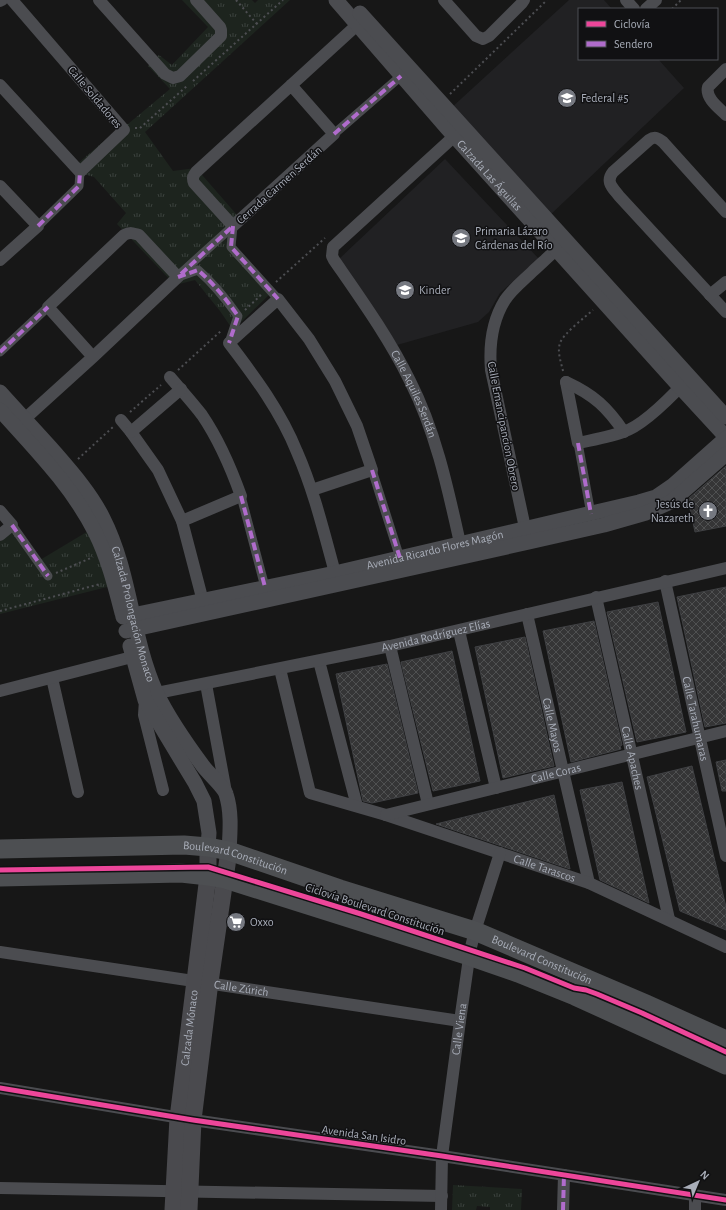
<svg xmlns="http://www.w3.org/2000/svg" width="726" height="1210" font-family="'Alegreya Sans',sans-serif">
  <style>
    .built { fill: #212123 }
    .park { fill: url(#park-tufts) }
    .building { fill: url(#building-cross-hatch); stroke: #3f4043 }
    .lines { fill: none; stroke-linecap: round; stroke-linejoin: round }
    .path { stroke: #4d4e52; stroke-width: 2; stroke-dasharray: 2 3; stroke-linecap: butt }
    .pedestrian { stroke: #4b4c50; stroke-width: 9 }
    .minor { stroke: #4b4c50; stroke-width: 12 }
    .tertiary { stroke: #4b4c50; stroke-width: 15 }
    .secondary { stroke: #4a4a4e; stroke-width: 17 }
    .primary { stroke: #4d4f52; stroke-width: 19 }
    .quiet { stroke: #b06ccc; stroke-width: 4; stroke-dasharray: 8 4; stroke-linecap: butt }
    .cycleway-casing { stroke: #111113; stroke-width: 8 }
    .cycleway { stroke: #ed469a; stroke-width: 5 }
    .labels { text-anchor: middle; stroke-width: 3; stroke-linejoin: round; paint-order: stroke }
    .street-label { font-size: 12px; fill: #a8adb8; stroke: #111113 }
    .poi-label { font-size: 12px; fill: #a8adb8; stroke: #111113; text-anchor: start }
  </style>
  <defs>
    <pattern id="park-tufts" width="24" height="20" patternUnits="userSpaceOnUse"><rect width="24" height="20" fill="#1d241e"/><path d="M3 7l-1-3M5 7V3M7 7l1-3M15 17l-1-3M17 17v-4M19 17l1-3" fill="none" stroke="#3b413d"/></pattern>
    <pattern id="building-cross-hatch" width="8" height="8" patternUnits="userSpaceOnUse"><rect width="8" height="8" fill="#353536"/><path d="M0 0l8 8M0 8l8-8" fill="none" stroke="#4f5051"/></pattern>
  </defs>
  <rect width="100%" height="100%" fill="#171717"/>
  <g class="built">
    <polygon points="569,0 604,0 612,9 579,9 579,59 658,59 684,88 548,217 450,109"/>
    <polygon points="445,159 539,259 500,293 489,312 478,322 397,345 339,259"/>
  </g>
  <g class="park">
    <polygon points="182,0 252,0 255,3 258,0 290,0 145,132 173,171 196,168 237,215 234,248 273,291 233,330 220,311 195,280 175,285 117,224 126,213 94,177 70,170 124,124 128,124 170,89 148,66 159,55 172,65 208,27"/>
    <polygon points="12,518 40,560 90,530 111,586 0,614 0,529"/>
    <polygon points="453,1185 522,1189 521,1210 490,1210 490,1207 477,1206 476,1210 452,1210"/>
  </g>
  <g class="building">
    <polygon points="726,466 726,526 695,532 688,499"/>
    <polygon points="726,587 726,723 705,727 677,597"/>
    <polygon points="658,602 686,732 637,742 607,612"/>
    <polygon points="594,621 622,745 620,746 621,749 571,762 543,631"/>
    <polygon points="525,637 554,766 503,778 475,647"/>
    <polygon points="452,651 480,781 433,791 401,662"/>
    <polygon points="387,664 418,793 372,803 363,801 336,674"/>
    <polygon points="726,760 726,791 722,791 716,762"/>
    <polygon points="692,766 726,907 726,930 680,911 647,777"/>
    <polygon points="622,782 649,903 600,880 580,790"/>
    <polygon points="554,795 570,869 436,824"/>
  </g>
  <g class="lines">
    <g class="path">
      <polyline points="236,0 257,24"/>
      <polyline points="672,9 681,0"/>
      <polyline points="193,81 283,0"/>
      <polyline points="450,94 547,0"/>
      <polyline points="135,128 140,128 188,85"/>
      <polyline points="276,282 325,238"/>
      <polyline points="245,310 261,295"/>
      <polyline points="178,370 222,330"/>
      <path d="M563,371c-2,-9 -6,-19 -3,-28 3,-9 25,-26 33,-33"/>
      <polyline points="130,412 161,385"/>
      <polyline points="78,459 113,427"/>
      <polyline points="56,573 93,557"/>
      <polyline points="0,611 100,584"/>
    </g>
    <g class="pedestrian">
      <polyline points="334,134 401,76"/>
      <polyline points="38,226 79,186 80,172"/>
      <polyline points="233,226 231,247 278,299"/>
      <polyline points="180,274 233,226"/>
      <path d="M178,277l20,-7c16,14 28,29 40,46l-9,27"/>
      <polyline points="0,352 48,307"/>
      <polyline points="578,443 591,514"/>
      <polyline points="372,470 400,558"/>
      <polyline points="241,496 265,587"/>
      <polyline points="12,525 48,576"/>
    </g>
    <g class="minor">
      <polyline points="99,0 165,74 173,78 180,76 221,36 221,30 220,27 196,0"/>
      <polyline points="444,0 476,36 483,39 489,36 522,3 524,0"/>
      <polyline points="626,0 634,9"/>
      <polyline points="0,1 2,0"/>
      <polyline points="646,9 656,0"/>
      <path d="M726,69l-18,18c-3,11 11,21 18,28"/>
      <polyline points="0,85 80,172 124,130 12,0"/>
      <path d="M291,85l43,49 -101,92 -39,-43c-2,-5 -1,-7 2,-11l161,-147 7,-5"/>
      <path id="s1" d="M460,131l-127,116 -1,9 2,4c27,39 55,78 76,121 27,53 39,113 52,171"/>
      <polyline points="0,186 38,226 0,260"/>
      <path d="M726,212l-63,-70c-5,-4 -8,-6 -14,-2l-36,32c-8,10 0,16 6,24l107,116"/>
      <polyline points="710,295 726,282"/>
      <path d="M170,377c11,13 22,25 32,38 17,25 29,53 39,81l-59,25"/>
      <path d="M566,382l12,61c15,-3 31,-6 45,-11 20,-6 48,-35 63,-51"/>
      <path d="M566,382c28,13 41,25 58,50"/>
      <polyline points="121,420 131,432 158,470 182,521 205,609"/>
      <path d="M18,425l75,-68 85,-80 -39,-42c-6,-2 -9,-3 -15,0l-76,72 45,50"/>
      <polyline points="131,432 181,389"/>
      <path d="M312,490l60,-20 -15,-44 -22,-45 -26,-42 -31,-40 -49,44c26,34 52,69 68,109 18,41 28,85 40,128"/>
      <polyline points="0,511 12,525 0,535"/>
      <path d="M527,537l-36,-167c-2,-24 1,-49 14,-70 7,-11 19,-20 28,-29 10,-9 19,-18 29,-26"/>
      <path id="s2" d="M665,581l61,275"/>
      <path id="s3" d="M596,597l73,322"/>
      <path id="s4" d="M527,614l36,157 26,112"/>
      <polyline points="459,631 496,788"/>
      <polyline points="390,646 428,804"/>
      <polyline points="319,661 357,806"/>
      <path id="s5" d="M280,669l30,124 76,22 203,68 137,64"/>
      <polyline points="52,678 78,792"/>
      <polyline points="206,684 226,792"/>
      <polyline points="0,691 132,657 142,657"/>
      <path id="s6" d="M163,790l-19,-75 1,-15 12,-7 233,-47 336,-78"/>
      <path id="s7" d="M386,815l340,-84"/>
      <path id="s8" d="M0,952l460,69"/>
      <polyline points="0,1088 193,1120 442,1156 726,1200"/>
      <polyline points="0,1188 442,1196"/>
      <path id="s9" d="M441,1210l1,-54 18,-135 10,-70 5,-20 25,-78"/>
      <polyline points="563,1210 564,1175"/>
      <polyline points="695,1210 695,1196"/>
    </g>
    <g class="tertiary">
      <path id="s10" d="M336,0l111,128 233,259 46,50"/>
      <polyline points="360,13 726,417"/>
      <path id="s11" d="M0,392c17,19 34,37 51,56 19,22 39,44 52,70 28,55 28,118 53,174 13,27 30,51 47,74 5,7 21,21 23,28 6,18 4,39 3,57"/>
      <path d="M0,410c34,38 72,76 95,122 13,26 20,54 27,81"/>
      <path id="s12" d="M123,617l212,-44 304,-71 17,-5 16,-11 54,-48"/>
      <polyline points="126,631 529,542 604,525 646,513 671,502 726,454"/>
      <polyline points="130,646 145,700 195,783 204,801 209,833 208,847"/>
    </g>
    <g class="secondary">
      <path id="s13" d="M173,1210l5,-92 30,-242v-29"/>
      <polyline points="189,1210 193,1120 210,982 229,851"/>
    </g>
    <g class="primary">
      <path id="s14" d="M0,849l184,-4 24,2 21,4 111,38 135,42 171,73 80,36"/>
      <polyline points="0,877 181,873 208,876 225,879 469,956 518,973 575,996 726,1065"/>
    </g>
    <g class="quiet">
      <polyline points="334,134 401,76"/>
      <polyline points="38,226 79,186 80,172"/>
      <polyline points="233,226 231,247 278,299"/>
      <polyline points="181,274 233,226"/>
      <path d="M178,277l20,-7c16,14 28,29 40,46l-9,27"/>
      <polyline points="0,352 48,307"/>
      <polyline points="578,443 591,514"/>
      <polyline points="372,470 400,558"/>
      <polyline points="241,496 265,587"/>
      <polyline points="12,525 48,576"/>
      <polyline points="563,1210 564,1175"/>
    </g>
    <defs>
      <g id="cycleway">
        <polyline points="0,870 208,867 361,914 525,968 574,988 586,990 597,994 642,1013 726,1052"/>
        <polyline points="0,1088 193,1120 442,1156 726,1200"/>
      </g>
    </defs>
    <use href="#cycleway" class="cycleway-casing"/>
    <use href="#cycleway" class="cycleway"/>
  </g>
  <defs>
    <symbol id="school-disc" viewBox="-11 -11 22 22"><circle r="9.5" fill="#757880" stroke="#111113"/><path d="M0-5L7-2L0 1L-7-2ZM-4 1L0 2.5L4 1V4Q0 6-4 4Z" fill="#fff"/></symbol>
    <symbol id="church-disc" viewBox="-11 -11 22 22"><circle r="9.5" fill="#757880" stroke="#111113"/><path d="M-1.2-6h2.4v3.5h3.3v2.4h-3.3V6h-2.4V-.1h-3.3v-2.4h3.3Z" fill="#fff"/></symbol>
    <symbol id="supermarket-disc" viewBox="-11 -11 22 22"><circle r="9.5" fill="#757880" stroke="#111113"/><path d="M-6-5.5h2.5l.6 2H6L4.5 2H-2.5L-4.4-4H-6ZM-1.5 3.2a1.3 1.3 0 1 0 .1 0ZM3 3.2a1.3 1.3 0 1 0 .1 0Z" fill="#fff"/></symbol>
  </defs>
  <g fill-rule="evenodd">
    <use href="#school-disc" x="556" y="87" width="22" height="22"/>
    <use href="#school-disc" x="450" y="227" width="22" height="22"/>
    <use href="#school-disc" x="394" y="279" width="22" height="22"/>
    <use href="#church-disc" x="697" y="500" width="22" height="22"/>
    <use href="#supermarket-disc" x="225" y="911" width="22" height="22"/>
  </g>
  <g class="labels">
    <g class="street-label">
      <text transform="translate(95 97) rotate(50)" y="4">Calle Soldadores</text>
      <text dy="4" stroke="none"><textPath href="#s10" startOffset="233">Calzada Las Águilas</textPath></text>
      <text transform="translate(279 185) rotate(-42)" y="4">Cerrada Carmen Serdán</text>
      <text dy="4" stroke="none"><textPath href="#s1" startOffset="342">Calle Aquiles Serdán</textPath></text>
      <text transform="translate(504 426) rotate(79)" y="4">Calle Emancipancion Obrero</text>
      <text dy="4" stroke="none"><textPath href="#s12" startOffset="319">Avenida Ricardo Flores Magón</textPath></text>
      <text dy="4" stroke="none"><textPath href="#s11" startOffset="264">Calzada Prolongación Monaco</textPath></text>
      <text dy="4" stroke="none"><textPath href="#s6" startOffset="391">Avenida Rodríguez Elías</textPath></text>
      <text dy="4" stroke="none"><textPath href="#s2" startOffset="141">Calle Tarahumaras</textPath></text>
      <text dy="4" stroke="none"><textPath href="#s4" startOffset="114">Calle Mayos</textPath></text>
      <text dy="4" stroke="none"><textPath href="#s3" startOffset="165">Calle Apaches</textPath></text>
      <text dy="4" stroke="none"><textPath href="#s7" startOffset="175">Calle Coras</textPath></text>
      <text dy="4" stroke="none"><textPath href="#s14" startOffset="237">Boulevard Constitución</textPath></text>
      <text dy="4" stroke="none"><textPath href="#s5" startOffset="374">Calle Tarascos</textPath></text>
      <text transform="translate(375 909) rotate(18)" y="4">Ciclovía Boulevard Constitución</text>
      <text dy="4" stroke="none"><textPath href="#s14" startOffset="561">Boulevard Constitución</textPath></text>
      <text dy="4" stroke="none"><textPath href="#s8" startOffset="244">Calle Zúrich</textPath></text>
      <text dy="4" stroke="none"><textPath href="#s13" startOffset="183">Calzada Mónaco</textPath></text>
      <text dy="4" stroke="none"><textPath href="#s9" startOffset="182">Calle Viena</textPath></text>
      <text transform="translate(364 1135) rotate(8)" y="4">Avenida San Isidro</text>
    </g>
    <g class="poi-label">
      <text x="581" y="102">Federal #5</text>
      <text x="475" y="235">Primaria Lázaro<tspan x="475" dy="14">Cárdenas del Río</tspan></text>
      <text x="419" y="294">Kinder</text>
      <text x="694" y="508" text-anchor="end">Jesús de<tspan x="694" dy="14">Nazareth</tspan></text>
      <text x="250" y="926">Oxxo</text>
    </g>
  </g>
  <rect x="578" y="8" width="140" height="52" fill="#111113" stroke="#4d4f55"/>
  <rect x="586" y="21" width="20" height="6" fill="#ed469a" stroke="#4d4f55"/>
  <text x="614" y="28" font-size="12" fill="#a8adb8">Ciclovía</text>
  <rect x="586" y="41" width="20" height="6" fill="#b06ccc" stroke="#4d4f55"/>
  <text x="614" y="48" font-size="12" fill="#a8adb8">Sendero</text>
  <g transform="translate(698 1182) rotate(44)" stroke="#111113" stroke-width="3" paint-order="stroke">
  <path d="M0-3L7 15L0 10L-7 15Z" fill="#a8adb8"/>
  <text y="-6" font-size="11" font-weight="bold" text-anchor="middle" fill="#a8adb8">N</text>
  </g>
</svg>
